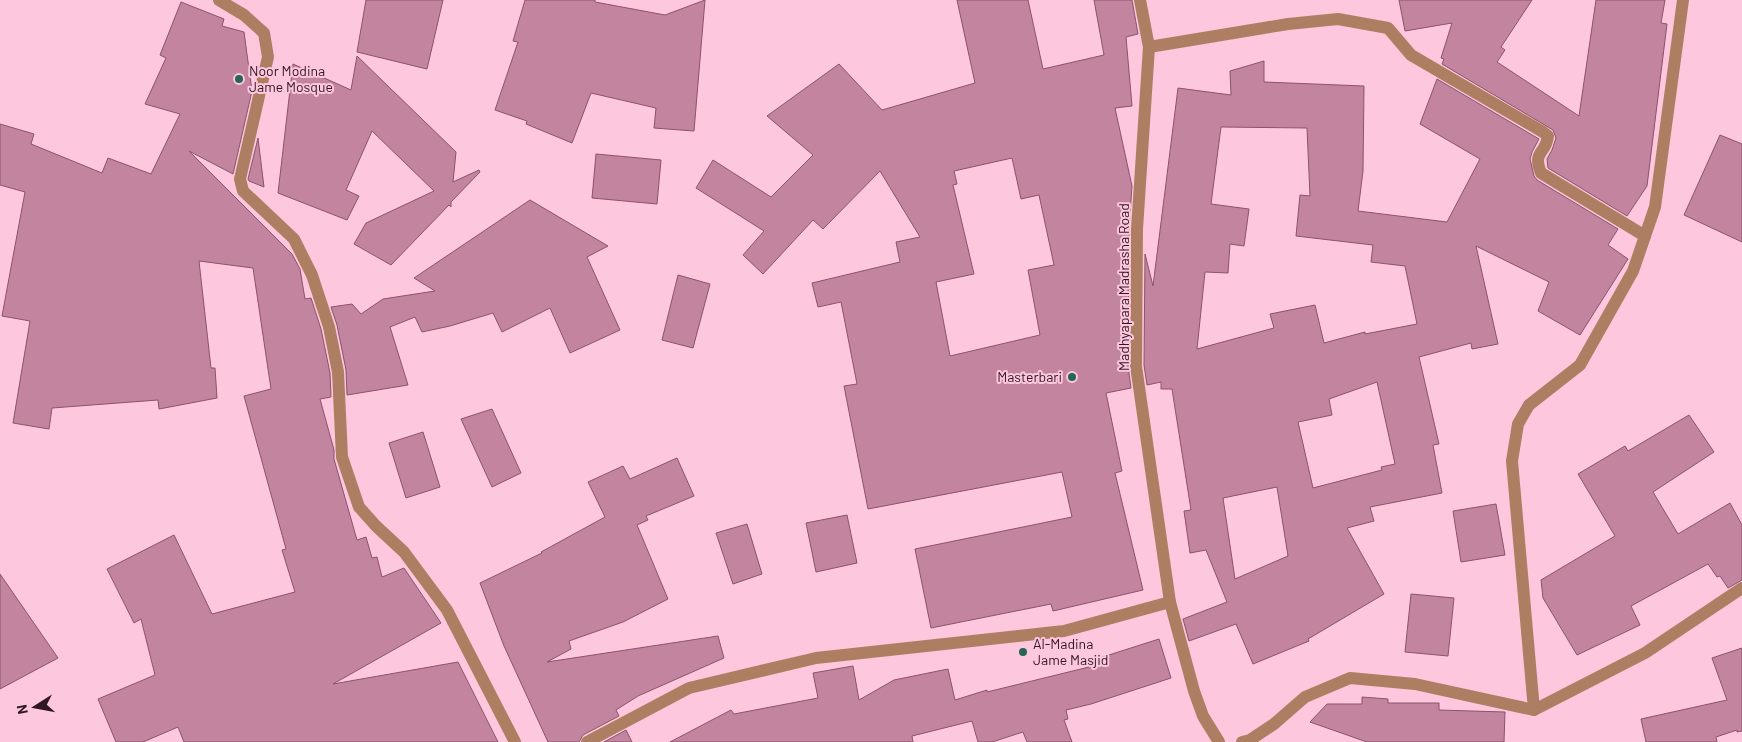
<svg xmlns="http://www.w3.org/2000/svg" width="1742" height="742" font-family="Barlow,sans-serif">
  <style>
    .building { fill: #c3849f; stroke: #8d526c; fill-rule: evenodd }
    .lines { fill: none; stroke-linecap: round; stroke-linejoin: round }
    .minor { stroke: #ad7e62; stroke-width: 12 }
    .poi-dot { fill: #256654; stroke: #fdc7dd; stroke-width: 2 }
    .labels { text-anchor: middle; stroke-width: 4; stroke-linejoin: round; paint-order: stroke }
    .poi-label { font-size: 14px; fill: #301823; stroke: #fdc7dd; text-anchor: start }
    .street-label { font-size: 14px; fill: #301823; stroke: #fdc7dd }
  </style>
  <rect width="100%" height="100%" fill="#fdc7dd"/>
  <g class="building">
    <polygon points="366,0 443,0 427,69 357,52"/>
    <polygon points="525,0 595,0 595,2 665,15 705,0 694,131 654,128 656,108 591,93 572,143 526,124 527,121 495,110 518,42 513,41"/>
    <path d="M957,0h71l15,69 61,-14 -10,-55h38l6,34 -12,3 6,69 -17,2 17,78 -3,43 -1,137 3,22 -25,5 16,78 -7,2 28,117 -90,21 -2,-7 -120,24 -16,-79 157,-32 -10,-45 -194,37 -24,-123 13,-2 -16,-82 -23,5 -6,-24 88,-21 -4,-20 24,-5 -40,-66 -57,58 -10,-9 -50,54 -20,-19 21,-24 -68,-43 17,-28 58,37 42,-42 -46,-39 72,-52 43,46 93,-27zM1012,158l9,41 18,-4 15,70 -26,5 12,65 -90,21 -14,-74 38,-8 -21,-89 4,-1 -3,-13z"/>
    <polygon points="1399,0 1532,0 1501,47 1505,50 1497,62 1579,116 1596,0 1665,0 1661,23 1667,24 1647,186 1627,216 1548,168 1547,159 1552,150 1556,138 1553,130 1442,64 1444,59 1441,58 1452,23 1405,31"/>
    <polygon points="181,2 224,19 222,26 244,32 252,91 233,174 189,151 292,254 300,269 305,299 311,298 321,329 330,373 331,397 320,399 334,450 334,459 357,540 366,537 372,558 377,557 382,577 404,568 441,623 333,684 458,662 498,742 184,742 178,727 143,742 116,742 98,699 155,675 141,619 134,623 107,569 174,535 212,614 295,592 282,550 286,549 244,396 271,389 253,268 199,261 211,368 215,368 217,398 159,409 158,400 52,408 49,429 13,423 30,321 2,316 25,192 0,185 0,124 34,134 31,144 102,173 108,158 151,174 180,114 145,104 166,58 160,55"/>
    <polygon points="357,56 456,152 453,182 479,170 480,172 451,202 451,207 449,205 391,265 354,244 366,223 434,191 372,131 346,190 359,196 347,220 278,193 293,64 351,90"/>
    <path d="M1264,61v21l100,4 -1,85 -5,40 89,11 33,-63 -60,-35 17,-45 102,60 -7,13 -2,7 4,17 3,4 81,49 -10,16 20,14 -48,76 -42,-24 11,-29 -73,-36 22,98 -26,5 -1,-6 -52,14 20,87 -6,1 9,48 -72,14 4,14 -27,7 37,66 -76,45 1,2 -56,23 -17,-40 -47,17 -6,-22 44,-17 -21,-52 -16,3 -6,-42 7,-1 -19,-121h-11v-7l-14,3 -3,-20 1,-111 8,32 25,-198 53,7 -1,-24zM1221,127l86,1 3,68 -10,-1 -4,41 77,9 -2,17 34,4 12,58 -52,10v-2l-41,11 -9,-38 -45,9 4,14 -77,21 8,-77 23,1 2,-29 14,2 5,-37 -38,-5zM1377,382l18,82 -14,3 1,3 -69,18 -15,-66 34,-7 -3,-16zM1277,487l11,69 -53,23 -12,-81z"/>
    <polygon points="1720,135 1742,144 1742,242 1684,215"/>
    <polygon points="258,138 264,187 249,181 248,179"/>
    <polygon points="596,154 661,160 657,204 592,198"/>
    <polygon points="530,200 608,246 587,257 620,330 570,353 550,308 502,332 493,313 450,326 422,332 415,317 390,327 408,385 347,395 346,370 337,325 331,307 352,304 361,314 383,299 435,291 414,278"/>
    <polygon points="678,275 710,284 693,348 662,340"/>
    <polygon points="492,409 521,473 492,487 461,419"/>
    <polygon points="1689,415 1714,452 1653,492 1678,534 1730,503 1742,525 1742,580 1728,588 1720,576 1717,577 1708,564 1631,606 1640,625 1577,655 1543,598 1541,580 1615,536 1578,474 1625,446 1628,451"/>
    <polygon points="423,432 440,487 406,498 389,443"/>
    <polygon points="677,458 694,496 646,516 648,520 637,525 668,599 623,622 569,641 571,649 547,662 718,636 724,658 638,696 616,710 619,716 583,735 579,742 548,742 504,646 480,583 542,553 541,552 605,517 588,482 623,466 630,479"/>
    <polygon points="1496,504 1505,555 1461,562 1453,511"/>
    <polygon points="847,515 857,563 816,572 806,523"/>
    <polygon points="747,524 762,574 733,584 716,533"/>
    <polygon points="0,574 58,658 0,689"/>
    <polygon points="1411,594 1454,598 1448,656 1405,652"/>
    <polygon points="1159,639 1171,678 1091,704 1066,710 1068,719 1064,720 1072,742 1027,742 1023,732 992,742 978,742 972,721 912,736 913,742 670,742 731,710 734,714 818,698 813,673 853,666 859,700 894,680 948,669 955,700 987,690 987,692 1089,667 1087,662"/>
    <polygon points="1742,648 1742,731 1737,732 1737,730 1716,737 1717,742 1646,742 1641,719 1727,700 1712,658"/>
    <polygon points="1362,697 1388,699 1388,703 1439,703 1439,710 1505,712 1504,742 1367,742 1310,722 1327,704 1362,704"/>
    <polygon points="626,730 632,742 604,742"/>
  </g>
  <g class="lines">
    <g class="minor">
      <polyline points="219,0 244,15 264,33 268,57 240,179 243,191 294,239 312,275 329,327 338,372 342,457 359,507 376,526 404,552 447,610 515,742"/>
      <polyline points="1140,0 1149,47 1137,229 1136,366 1170,602 1194,691 1203,716 1219,742"/>
      <path d="M1149,47l139,-23 50,-5 50,9 23,27 132,77 5,4c-2,19 -16,14 -7,37l104,63"/>
      <polyline points="1534,710 1645,653 1742,588"/>
      <polyline points="587,742 689,688 816,658 1064,631 1170,602"/>
      <polyline points="1242,742 1250,740 1274,724 1305,697 1350,678 1415,684 1534,710 1512,461 1518,424 1529,405 1580,365 1633,271 1655,207 1683,0"/>
    </g>
  </g>
  <g class="poi-dot">
    <circle cx="239" cy="79" r="5"/>
    <circle cx="1072" cy="377" r="5"/>
    <circle cx="1023" cy="652" r="5"/>
  </g>
  <g class="labels">
    <g class="poi-label">
      <text x="249" y="76">Noor Modina<tspan x="249" dy="16">Jame Mosque</tspan></text>
      <text x="1062" y="382" text-anchor="end">Masterbari</text>
      <text x="1033" y="649">Al-Madina<tspan x="1033" dy="16">Jame Masjid</tspan></text>
    </g>
    <g class="street-label">
      <text transform="translate(1124 287) rotate(-90)" y="5">Madhyapara Madrasha Road</text>
    </g>
  </g>
  <g transform="translate(35 707) rotate(259)" stroke="#fdc7dd" stroke-width="4" paint-order="stroke">
  <path d="M0-4L9 19L0 12L-9 19Z" fill="#301823"/>
  <text y="-8" font-size="14" font-weight="bold" text-anchor="middle" fill="#301823">N</text>
  </g>
</svg>
